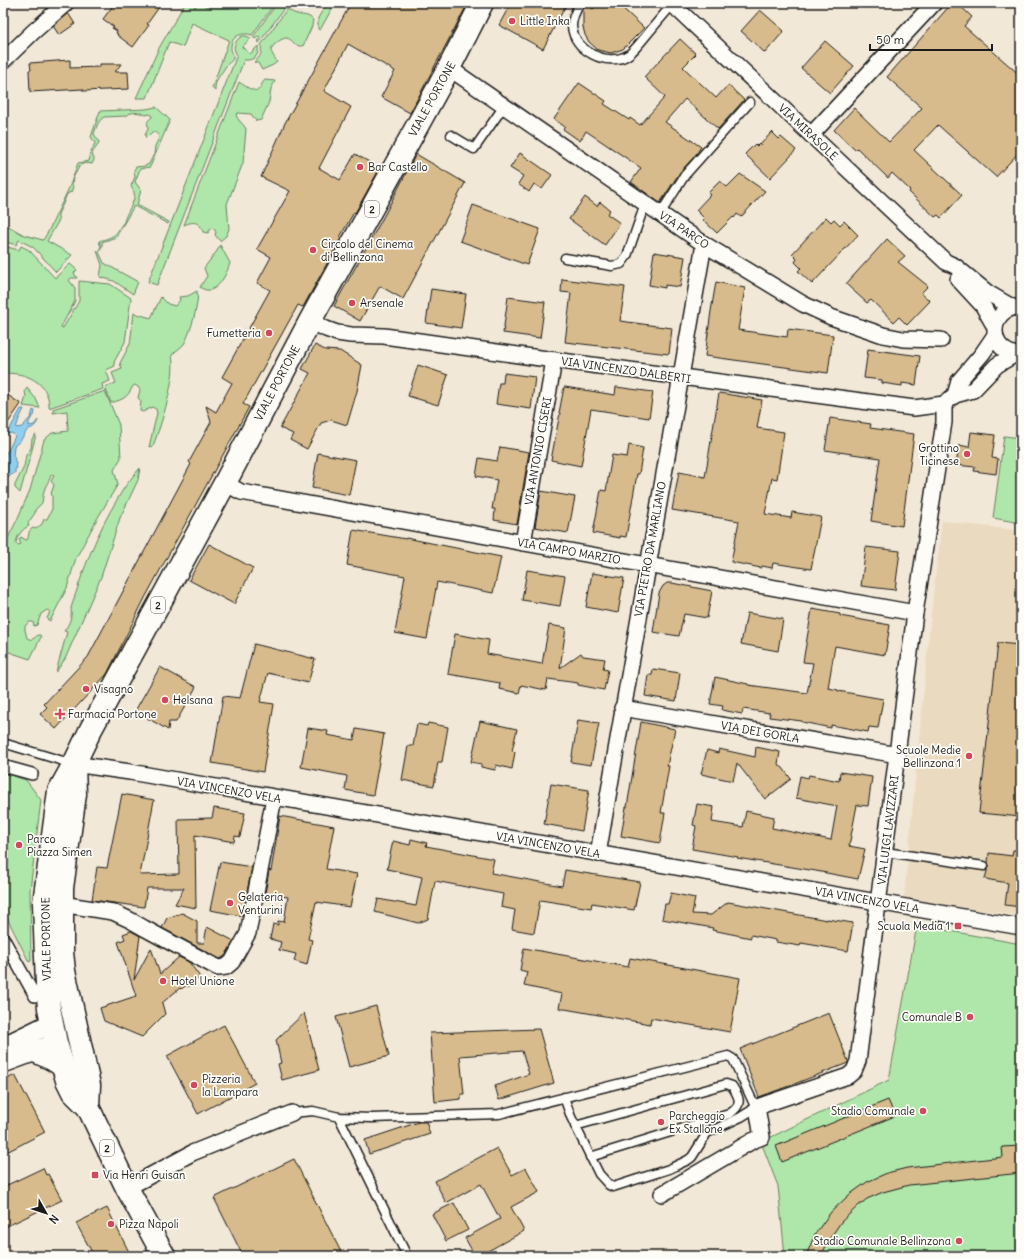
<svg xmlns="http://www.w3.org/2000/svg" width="1024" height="1259" font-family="Delius,sans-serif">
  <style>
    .built { fill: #eadac0 }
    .green { fill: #afe6a9; stroke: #668162; fill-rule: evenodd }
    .water { fill: #8fd0f1; stroke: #61889c }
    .building { fill: #d7bb8c; stroke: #1c1c1c }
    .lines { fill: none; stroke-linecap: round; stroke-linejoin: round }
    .service-casing { stroke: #1c1c1c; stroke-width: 11 }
    .pedestrian-casing { stroke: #1c1c1c; stroke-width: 14 }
    .minor-casing { stroke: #1c1c1c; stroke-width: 18 }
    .tertiary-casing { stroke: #1c1c1c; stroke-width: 22 }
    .primary-casing { stroke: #1c1c1c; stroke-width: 25 }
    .service { stroke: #fdfcf7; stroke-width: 8 }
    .pedestrian { stroke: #fdfcf7; stroke-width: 11 }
    .minor { stroke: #fdfcf7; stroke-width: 15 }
    .tertiary { stroke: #fdfcf7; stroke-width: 19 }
    .primary { stroke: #fdfcf7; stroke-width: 22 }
    .poi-dot { fill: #d1495b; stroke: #fdfcf7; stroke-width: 1.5 }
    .labels { text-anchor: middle; stroke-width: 3.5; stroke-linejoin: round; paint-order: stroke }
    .shield { fill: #fdfcf7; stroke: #605f5e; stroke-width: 1 }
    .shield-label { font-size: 10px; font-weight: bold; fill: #1c1c1c }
    .poi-label { font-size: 11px; fill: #1c1c1c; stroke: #fdfcf7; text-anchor: start }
    .street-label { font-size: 11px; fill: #1c1c1c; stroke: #fdfcf7 }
  </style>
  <rect width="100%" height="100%" fill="#f2e8d7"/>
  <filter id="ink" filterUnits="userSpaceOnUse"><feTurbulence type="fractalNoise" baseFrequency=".025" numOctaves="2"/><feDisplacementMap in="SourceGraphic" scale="8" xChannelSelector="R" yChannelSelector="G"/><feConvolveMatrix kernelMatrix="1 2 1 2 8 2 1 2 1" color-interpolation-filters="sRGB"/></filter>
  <g filter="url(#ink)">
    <polygon class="built" points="942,521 1021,531 1021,916 904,899 931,613"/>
    <g class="green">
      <path d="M185,3h11l-2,4h1l5,-3 7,3 4,-1 2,-3h62l-23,32c-9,-3 -20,0 -21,11 -1,5 3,8 2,13 -2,3 -5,4 -7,7 -5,8 -12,15 -11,25l-3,-3 17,-48 -37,-17 -9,24 -14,-5 -22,56h-11l23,-50z"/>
      <polygon points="277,3 288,3 259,43 258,41 261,38 259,36 255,39 253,37"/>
      <polygon points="327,3 335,3 320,30 318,29 318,18"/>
      <path d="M287,9c3,2 6,4 10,5 6,2 11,0 16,6l-1,6 -9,20c-10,1 -9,-7 -17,-8 -4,0 -14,7 -15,12 0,3 4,8 6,12l-4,3 -11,5 -4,-7 -4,-1c7,-5 8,-9 7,-17z"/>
      <path d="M242,36h4l5,2 -9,9 8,7 8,-8c2,10 -5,15 -14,14l-87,225 -9,-3 89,-227c-5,-7 -3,-14 5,-19z"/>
      <path d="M265,80l10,1 -4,8 -2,13 -8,18 -5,1 -5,-7 -13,-1 -2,2c2,6 7,8 10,14l-3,34 -16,41 2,25 -3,7 -6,5 -5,-6 1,-3 -2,-3 -3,-1 -3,5 -5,-1c-3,-11 -10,-11 -19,-7l55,-143c5,3 17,13 21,6 2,-3 2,-6 5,-8z"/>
      <path d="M156,107l14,13 -20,47 -10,2 -5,13 6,8 -4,15 32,17 -1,2 -34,-18 -18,31 -14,5v6l-3,4 5,11 34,19 -5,12 -19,-13 -14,-4 2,-12 -5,-14 4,-4 -2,-6c7,-2 15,-4 19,-10 2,-4 3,-6 6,-9 1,-8 13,-22 10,-30 -1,-2 -2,-3 -3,-6l4,-9 -1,-7 2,-3 9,-1 4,-2 5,-10 1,-8 4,-8c-1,-4 -3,-6 -7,-6l-6,6 -1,-3 3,-6c0,-7 -3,-6 4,-12l-1,-2 -2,-1 -3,1c-6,-3 -15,-4 -21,1l-21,1c-6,4 -8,11 -10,17l5,8 -1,3 -6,8c1,6 4,4 0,11l-6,-1 -6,2 -7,13 -1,7 1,2 -2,5 -4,2 -4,10 -5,10v4l1,2 -12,21 25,14 -16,17 -23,-25 -14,-7 -3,5 -13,-4v-18l21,12 19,5 5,-8 21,-44 9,-25 11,-2 2,-9 4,-9 -4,-6 9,-26 46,-2z"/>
      <path d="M220,245l10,18c-3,11 -15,36 -30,24l7,-11 -3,-8 13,-17z"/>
      <path d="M3,246l16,4 2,-4 8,4 26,28 15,-14 7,6 -3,3 3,5h-6l-2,2 6,8v13l-14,26 2,1 16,-27v-20l31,3 21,14 -6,44 -11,20 1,4 -9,4 4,11 -8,3 1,5 -54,19c0,-3 0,-7 -1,-10 -5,-19 -28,-27 -45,-24z"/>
      <path d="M197,291c3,11 -7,43 -13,53 -3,4 -8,6 -12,11 5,22 -11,70 -19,91l-4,1 8,-34 -1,-4 -4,-2 -9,5 -3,-1 1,-10 -3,-3 2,-8 -2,-3 -3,-2 -2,1c-6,12 -9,13 -22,17l-6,-16 11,-4 -4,-10 10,-4 -2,-6 10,-19 4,-31 17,5 10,-21 7,7 7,2 5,-6 -1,-3 9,-1z"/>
      <polygon points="27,388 36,399 40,408 23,406 26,397 25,391"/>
      <path d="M105,391l14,34 2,33 -7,12 4,14 -21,35 -21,39 -9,30 -17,33 -3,-2 3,-8 -3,-1 -6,4 -4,11 -3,1 -1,-4h-4l-4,4v4l2,8c5,3 7,0 11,-3h2l1,2 -11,22 -27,-9v-102l14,-28 13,-30 14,-50 8,-7 16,-2 -1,-20 -14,2v-4zM53,474l1,2 -3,5 3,4 -3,9 1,1v14l-5,10h-3l-2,5 -6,5 -3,-1c-6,3 -3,7 -6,12h-1l-5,-3 -2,3 2,4 -3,1 -2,-1c0,-7 7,-16 13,-18l-1,-3 7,-10v-3l7,-7c1,-5 1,-10 3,-15 2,-5 5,-8 6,-13z"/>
      <polygon points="35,435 36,435 20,493 15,488 15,485 24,467 26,455 31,448 32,439"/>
      <polygon points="1004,436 1021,438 1021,523 993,518"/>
      <path d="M140,468l-2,12 -18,38 -19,59 -36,82 -9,13 11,-40 -3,-1c6,-8 8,-14 7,-23 12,-38 26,-76 47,-110 6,-11 14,-21 22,-30z"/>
      <polygon points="3,773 26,780 41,800 30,890 31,961 29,962 3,910"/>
      <polygon points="917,925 1021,944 1021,1256 785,1256 778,1186 761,1142 889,1080"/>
    </g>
    <path class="water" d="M21,409h3l-5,10 -3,9 6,-1 9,-10 2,-7 2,1 -1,5 -2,1 -3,5v4l5,-1 4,-5c-1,4 -5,9 -10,9l-8,12 -6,5 -1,10 1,1 3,11 -2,1v4l-4,2 -6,6 -2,-2v-21l7,-11 5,-11 -3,-3 -5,1z"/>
    <g class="building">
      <polygon points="115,3 162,3 147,24 149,25 133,47 117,35 118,34 116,33 117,31 112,28 114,27 103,19"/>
      <polygon points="351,3 468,3 410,113 381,97 395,71 348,44 324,91 351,107 319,168 340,180 355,154 380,168 355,213 354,212 340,237 341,238 303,307 298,305 243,404 249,407 146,596 107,674 56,729 40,714 47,707 44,704 88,657 191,464 189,462 211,422 206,406 216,412 232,383 222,377 270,290 257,283 271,257 257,249 290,191 261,177 285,123"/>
      <polygon points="511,3 567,3 543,49 499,25"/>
      <polygon points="585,3 593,9 599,3 617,3 644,28 623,49 611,53 598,50 589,42 585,35 583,27 583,9"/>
      <polygon points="952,3 957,3 972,17 964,26 1021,76 1021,150 996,177 938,125 914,150 962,195 941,218 938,215 935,217 909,192 910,190 892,173 888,178 857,148 855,150 834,130 854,108 889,142 922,108 887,77"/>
      <polygon points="760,10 784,31 765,53 741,31"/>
      <polygon points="68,13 75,24 59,35 53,26"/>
      <polygon points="680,39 696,54 683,67 716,98 728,85 744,100 718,129 685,99 665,122 701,147 694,157 680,172 660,203 631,182 641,168 586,131 580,141 563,129 565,127 554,119 579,83 606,101 604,104 629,120 630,118 640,125 665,97 644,77"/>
      <polygon points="825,41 854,66 830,93 801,68"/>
      <polygon points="70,60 70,68 100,67 100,64 121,64 115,72 128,72 129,89 83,91 83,89 30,92 29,70 31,70 30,63"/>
      <polygon points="772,132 779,139 781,137 796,150 789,158 770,178 745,154 755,144 757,146 759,144 760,145"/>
      <polygon points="520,153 552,175 542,189 534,184 529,192 518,184 523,176 510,168"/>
      <polygon points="416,154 465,183 403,299 380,286 360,321 334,306 385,214"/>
      <polygon points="740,174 765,191 741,217 737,214 734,218 733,217 717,233 703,220 704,218 696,210 710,195 708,193 720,181 727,187"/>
      <polygon points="585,197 597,206 600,202 610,210 607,214 620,223 605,245 569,219"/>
      <polygon points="473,205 540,229 527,265 460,241"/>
      <polygon points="826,217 831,222 834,219 840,225 844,221 858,235 812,284 798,271 801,268 795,262 797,259 792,254"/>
      <polygon points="887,239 905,256 898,262 928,286 921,293 930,301 907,325 899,317 894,322 871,300 867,303 846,284"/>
      <polygon points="654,252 685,257 680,287 665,285 665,288 649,285"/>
      <polygon points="562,279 625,287 620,321 672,328 669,354 565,342 571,293 561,292"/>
      <polygon points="716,282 745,288 738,330 787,337 788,329 833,335 828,373 705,356 711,311"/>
      <polygon points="431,289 466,294 461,328 426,323"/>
      <polygon points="508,297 545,302 540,338 503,333"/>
      <polygon points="315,345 325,350 340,351 362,365 357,391 347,425 331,420 321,423 307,449 290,440 293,434 280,428 310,373 302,369"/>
      <polygon points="868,349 920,356 916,385 902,383 902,386 882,383 882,380 864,378"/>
      <polygon points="418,365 448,375 438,405 408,396"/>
      <polygon points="504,373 535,377 531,409 496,404 499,383 503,383"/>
      <polygon points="564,387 565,387 615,395 616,387 653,392 649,418 591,409 581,466 551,460 560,413 559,413"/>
      <polygon points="3,392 21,404 3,430"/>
      <polygon points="719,393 762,400 757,428 784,432 777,479 772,478 765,514 791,518 792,512 821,517 811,569 773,563 772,568 762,566 761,568 731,562 739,521 672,510 679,472 705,477"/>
      <polygon points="830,418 871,424 870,428 914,434 902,526 871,521 880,458 825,450"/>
      <polygon points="971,432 995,435 992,458 998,459 996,474 974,471 975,467 956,465 959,445 969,447"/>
      <polygon points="629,445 643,448 639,474 637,474 626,537 620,536 620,538 593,533 601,490 606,491 612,455 627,457"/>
      <polygon points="500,447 529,452 517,524 494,520 495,509 492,509 497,480 476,476 479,458 497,461"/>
      <polygon points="318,453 356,460 349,495 312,488"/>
      <polygon points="541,491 575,497 568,533 535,527"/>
      <polygon points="353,530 406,539 406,538 501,557 493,593 437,582 427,639 395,633 405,576 347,565"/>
      <polygon points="209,544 253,568 234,604 189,580"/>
      <polygon points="866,547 900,551 895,590 861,586"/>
      <polygon points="527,570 565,576 560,606 522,600"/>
      <polygon points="592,573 624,578 618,613 586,607"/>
      <polygon points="667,583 672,583 712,591 707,618 684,614 679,636 653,632 659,593 663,586"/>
      <polygon points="812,609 840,614 840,616 890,625 885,655 835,646 828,688 838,690 838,691 883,699 878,728 869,727 868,732 831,725 831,728 802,722 802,721 769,717 770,713 743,709 742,714 722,710 723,706 710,704 715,677 748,684 748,685 807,693 813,663 803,662"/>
      <polygon points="747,613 783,619 778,651 741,644"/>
      <polygon points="549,625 566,628 560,668 581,653 583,656 605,659 603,669 608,670 604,690 578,685 578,683 548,679 546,690 521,685 519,693 499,689 500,683 448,674 455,634 489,640 487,654 542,664"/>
      <polygon points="998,643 1021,645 1021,703 1017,741 1021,742 1021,817 979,813"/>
      <polygon points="254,644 315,659 308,683 268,673 260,702 274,704 263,772 212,763 223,696 240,698"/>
      <polygon points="160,667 196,687 176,722 169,722 168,730 135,711"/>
      <polygon points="653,669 680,673 676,701 645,696 648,675 652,675"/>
      <polygon points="578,720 599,723 591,765 571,762"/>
      <polygon points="480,721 517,729 512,751 515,752 512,769 496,765 495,770 481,767 481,764 471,762"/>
      <polygon points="641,722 675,729 667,766 669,766 661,813 665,813 660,843 621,836 626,807 627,807"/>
      <polygon points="428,723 448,727 442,762 438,762 434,786 402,780 408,746 413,746 417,724 427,726"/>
      <polygon points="308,728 328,731 327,735 354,740 356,729 384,734 373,795 345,790 347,776 301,767"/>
      <polygon points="756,747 780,752 778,764 783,768 791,779 765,799 737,763 733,781 701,774 707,750 718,753 719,749 755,757"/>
      <polygon points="840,772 872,777 868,806 857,805 849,846 865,849 858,879 816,871 737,858 738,857 692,849 696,826 693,825 697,804 714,807 712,822 743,827 746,811 774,817 772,828 831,840 837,806 796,798 800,776 808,778 809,775 839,781"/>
      <polygon points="551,784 589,790 582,831 544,824"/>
      <polygon points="122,794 154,800 140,875 179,874 178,819 212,818 214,808 245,813 240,837 235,836 234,842 195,835 196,908 175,904 184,888 147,888 144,907 92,900 97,867 107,868"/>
      <polygon points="280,816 334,826 326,869 357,874 350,907 316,902 308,939 312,940 307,965 294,961 296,954 279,950 281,942 270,939 273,924 278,925 278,921 284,922 288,897 265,894 269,870 271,871"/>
      <polygon points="411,839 427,843 426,846 494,859 491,873 562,886 565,870 640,882 634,910 592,903 591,908 540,900 534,933 512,929 515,910 501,907 503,894 435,881 428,919 418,923 375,912 378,899 416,906 422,877 387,869 393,841 410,845"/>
      <polygon points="1013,850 1021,850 1021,907 1005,905 1008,883 985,879 987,871 989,866 988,862 989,853 1012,856"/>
      <polygon points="220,862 252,867 242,916 210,910"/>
      <polygon points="671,893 695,898 692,914 711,915 728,902 827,920 827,919 853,923 848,951 801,943 800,946 776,942 776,940 751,935 751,938 712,930 713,928 662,919 665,904 668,904"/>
      <polygon points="182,913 197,921 197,943 204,943 207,927 234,941 225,956 220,959 162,928 167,918"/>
      <polygon points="131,931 140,936 134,980 151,948 160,974 179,957 189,962 200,977 188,987 187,985 181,989 180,988 162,1003 165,1014 142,1037 104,1021 100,1008 136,996 118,942 125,939 123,934"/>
      <polygon points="524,948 628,967 630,958 740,978 730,1032 651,1018 650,1024 559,1008 562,994 524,986 527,972 520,970"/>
      <polygon points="376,1006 389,1056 349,1067 336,1017"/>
      <polygon points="304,1013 319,1070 282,1080 278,1064 281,1063 276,1040"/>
      <polygon points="829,1013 848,1061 848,1063 789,1086 759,1097 740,1049"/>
      <polygon points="224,1025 255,1083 198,1114 167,1056"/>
      <polygon points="539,1029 554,1083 499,1100 495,1086 529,1074 522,1051 460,1056 464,1094 461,1094 461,1099 435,1102 430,1033"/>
      <polygon points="15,1075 45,1132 3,1154 3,1081"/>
      <polygon points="888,1100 895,1116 782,1162 776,1146"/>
      <polygon points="419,1122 426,1122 430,1134 369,1154 365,1140"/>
      <polygon points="1021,1146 1021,1173 909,1185 883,1192 867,1199 858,1206 841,1222 830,1238 821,1256 806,1256 815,1234 831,1212 849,1195 867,1182 887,1173 907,1168 1003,1157 1002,1147"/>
      <polygon points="497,1148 512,1175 526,1168 539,1192 511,1207 524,1231 479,1256 475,1256 465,1238 500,1219 481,1184 446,1203 435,1181"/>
      <polygon points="294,1159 343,1256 243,1256 214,1198"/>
      <polygon points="43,1168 46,1175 48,1174 62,1200 3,1228 3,1187"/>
      <polygon points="454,1203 468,1230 446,1241 432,1214"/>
      <polygon points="107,1208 131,1256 94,1256 76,1223"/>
    </g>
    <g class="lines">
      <defs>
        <g id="service">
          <path d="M580,3c-4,7 -8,15 -8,23 1,24 35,42 56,29 6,-4 12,-12 17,-18 9,-11 18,-22 28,-33"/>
          <polyline points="451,135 474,149 504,106"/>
          <polyline points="660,214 685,175 750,102"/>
          <polyline points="565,258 612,266 621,264 627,256 645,204"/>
          <polyline points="3,743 73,764"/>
          <polyline points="885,852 984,866"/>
          <polyline points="292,1113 313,1111 339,1117 372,1118 499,1114 728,1056 733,1059 753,1102 757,1107 741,1117 707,1133 692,1157 688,1160 669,1169 613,1187 609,1185 599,1174 571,1117 564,1097"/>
          <polyline points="339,1117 407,1256"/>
          <path d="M575,1126l151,-42 6,2c8,12 11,19 -3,28l-139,43"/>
        </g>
        <g id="pedestrian">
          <polyline points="3,766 32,774"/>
          <polyline points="3,938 35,996"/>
        </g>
        <g id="minor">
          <polyline points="671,3 946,262 955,266 988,293 1012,307"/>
          <polyline points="3,61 33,32 66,3"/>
          <polyline points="449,68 704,244 803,304 831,317 883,335 903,339 941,340"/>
          <polyline points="811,135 934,3"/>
          <polyline points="958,279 983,306 995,327"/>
          <path d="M1020,307c-33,0 -34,47 1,48"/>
          <polyline points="310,321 326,329 337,333 351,335 384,336 554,360 914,408 944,404 955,395 973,390 997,365 1014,355"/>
          <polyline points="955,395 959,381 982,354 995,335"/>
          <polyline points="225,483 241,492 915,613"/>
          <polyline points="523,543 554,360"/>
          <polyline points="622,708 898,755"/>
          <polyline points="74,764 130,772 1021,927"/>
          <polyline points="598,854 704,244"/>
          <polyline points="61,904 113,912 130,920 144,928 218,968 226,967 232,962 248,933 274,798"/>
          <polyline points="127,1188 192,1153 292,1113"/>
          <polyline points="662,1194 752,1141 762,1137 757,1107 848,1076 854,1071 858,1061 915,613 944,422 944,404"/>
        </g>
        <g id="tertiary">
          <polyline points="3,1049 15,1041 52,1023"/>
          <polyline points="3,1063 49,1046"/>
        </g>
        <g id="primary">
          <polyline points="74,764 75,794 62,888 62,952 64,971 89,1085 88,1107"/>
          <polyline points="35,1051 52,1059 63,1066"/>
          <polyline points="164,1256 127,1188 88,1107 73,1092 67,1080 56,1043 49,1008 47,985 44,903 59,791 74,764 91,729 225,483 310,321 449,68 482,3"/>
        </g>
      </defs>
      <use href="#service" class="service-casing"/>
      <use href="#pedestrian" class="pedestrian-casing"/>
      <use href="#minor" class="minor-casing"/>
      <use href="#tertiary" class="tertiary-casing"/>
      <use href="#primary" class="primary-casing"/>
      <use href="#service" class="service"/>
      <use href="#pedestrian" class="pedestrian"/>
      <use href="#minor" class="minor"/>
      <use href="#tertiary" class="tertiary"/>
      <use href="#primary" class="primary"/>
    </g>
  </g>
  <g class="poi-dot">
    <circle cx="512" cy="21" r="4"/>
    <circle cx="360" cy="167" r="4"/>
    <circle cx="313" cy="250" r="4"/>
    <circle cx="352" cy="303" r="4"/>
    <circle cx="269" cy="333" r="4"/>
    <circle cx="967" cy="454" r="4"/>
    <circle cx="86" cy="689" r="4"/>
    <circle cx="165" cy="700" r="4"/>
    <path d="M58 708h4v4h4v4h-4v4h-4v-4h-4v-4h4z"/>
    <circle cx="969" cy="756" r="4"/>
    <circle cx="19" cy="845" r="4"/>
    <circle cx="230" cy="903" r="4"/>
    <rect x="954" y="922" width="8" height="8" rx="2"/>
    <circle cx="163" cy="981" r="4"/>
    <circle cx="970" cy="1017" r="4"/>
    <circle cx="194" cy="1085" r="4"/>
    <circle cx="923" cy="1111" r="4"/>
    <circle cx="661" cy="1122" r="4"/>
    <rect x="91" y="1171" width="8" height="8" rx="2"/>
    <circle cx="111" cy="1224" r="4"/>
    <circle cx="959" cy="1241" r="4"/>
  </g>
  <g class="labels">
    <g class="shield">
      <rect x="365" y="201" width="14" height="16" rx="3"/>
      <rect x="151" y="597" width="14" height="16" rx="3"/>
      <rect x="100" y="1140" width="14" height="16" rx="3"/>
    </g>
    <g class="shield-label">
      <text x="372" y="213">2</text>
      <text x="158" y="609">2</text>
      <text x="107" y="1152">2</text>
    </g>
    <g class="poi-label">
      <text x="520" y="25">Little Inka</text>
      <text x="368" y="171">Bar Castello</text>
      <text x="321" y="248">Circolo del Cinema<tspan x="321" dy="13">di Bellinzona</tspan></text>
      <text x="360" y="307">Arsenale</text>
      <text x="261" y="337" text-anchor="end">Fumetteria</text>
      <text x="959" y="452" text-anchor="end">Grottino<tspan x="959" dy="13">Ticinese</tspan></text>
      <text x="94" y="693">Visagno</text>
      <text x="173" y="704">Helsana</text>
      <text x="68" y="718">Farmacia Portone</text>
      <text x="961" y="754" text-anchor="end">Scuole Medie<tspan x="961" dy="13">Bellinzona 1</tspan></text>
      <text x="27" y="843">Parco<tspan x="27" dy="13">Piazza Simen</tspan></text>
      <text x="238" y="901">Gelateria<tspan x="238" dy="13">Venturini</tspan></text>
      <text x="950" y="930" text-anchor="end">Scuola Media 1</text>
      <text x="171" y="985">Hotel Unione</text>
      <text x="962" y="1021" text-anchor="end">Comunale B</text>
      <text x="202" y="1083">Pizzeria<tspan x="202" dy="13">la Lampara</tspan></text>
      <text x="915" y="1115" text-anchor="end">Stadio Comunale</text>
      <text x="669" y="1120">Parcheggio<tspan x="669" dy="13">Ex Stallone</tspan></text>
      <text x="103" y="1179">Via Henri Guisan</text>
      <text x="119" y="1228">Pizza Napoli</text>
      <text x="951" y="1245" text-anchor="end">Stadio Comunale Bellinzona</text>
    </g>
    <g class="street-label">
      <text transform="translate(432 99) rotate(-61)" y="4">VIALE PORTONE</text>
      <text transform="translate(808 132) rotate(43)" y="4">VIA MIRASOLE</text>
      <text transform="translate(684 230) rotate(34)" y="4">VIA PARCO</text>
      <text transform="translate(626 370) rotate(8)" y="4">VIA VINCENZO DALBERTI</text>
      <text transform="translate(277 383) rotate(-62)" y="4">VIALE PORTONE</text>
      <text transform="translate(538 451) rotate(-80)" y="4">VIA ANTONIO CISERI</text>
      <text transform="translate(650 549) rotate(-80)" y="4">VIA PIETRO DA MARLIANO</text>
      <text transform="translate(569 551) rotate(10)" y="4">VIA CAMPO MARZIO</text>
      <text transform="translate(760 732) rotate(10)" y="4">VIA DEI GORLA</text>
      <text transform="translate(229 790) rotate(10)" y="4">VIA VINCENZO VELA</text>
      <text transform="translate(888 830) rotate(-83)" y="4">VIA LUIGI LAVIZZARI</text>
      <text transform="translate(548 845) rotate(10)" y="4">VIA VINCENZO VELA</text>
      <text transform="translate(867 900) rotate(10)" y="4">VIA VINCENZO VELA</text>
      <text transform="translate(46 939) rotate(-91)" y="4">VIALE PORTONE</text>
    </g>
  </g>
  <rect width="1024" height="1259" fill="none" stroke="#fdfcf7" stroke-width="16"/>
  <rect x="8" y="8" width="1008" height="1243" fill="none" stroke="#1c1c1c" stroke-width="1.5" filter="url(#ink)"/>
  <g transform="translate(46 1213) rotate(129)" stroke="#fdfcf7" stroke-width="3" paint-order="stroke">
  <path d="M0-3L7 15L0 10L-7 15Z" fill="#1c1c1c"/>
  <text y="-6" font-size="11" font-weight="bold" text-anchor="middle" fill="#1c1c1c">N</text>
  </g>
  <path d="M870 44v6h122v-6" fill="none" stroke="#1c1c1c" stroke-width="2"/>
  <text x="876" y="44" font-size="12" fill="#1c1c1c" stroke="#fdfcf7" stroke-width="3" paint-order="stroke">50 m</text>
</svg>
